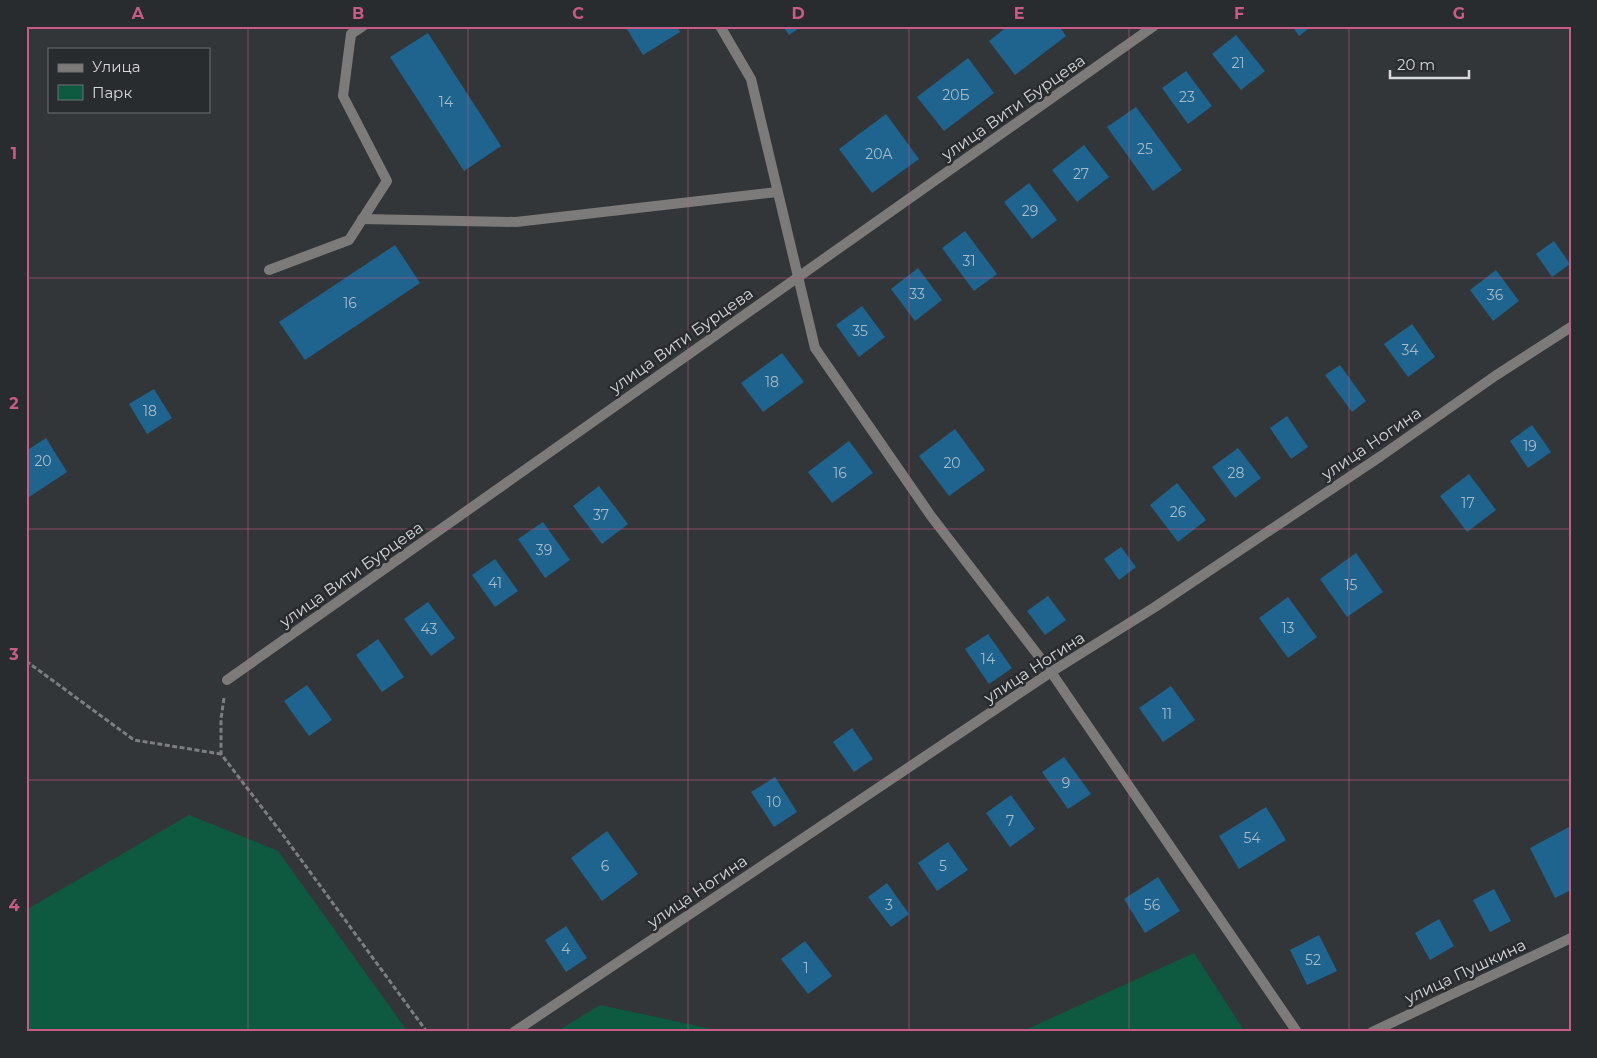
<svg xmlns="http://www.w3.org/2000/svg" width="1597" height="1058" font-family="Montserrat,sans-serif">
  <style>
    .green { fill: #0e5a40 }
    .building { fill: #1e648f }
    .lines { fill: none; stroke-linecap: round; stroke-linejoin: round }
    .path { stroke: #7c7e7f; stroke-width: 3; stroke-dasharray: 5 2.5; stroke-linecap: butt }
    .minor { stroke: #7d7b7a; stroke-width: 10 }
    .tertiary { stroke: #7d7b7a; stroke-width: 10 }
    .grid { fill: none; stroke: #c95b87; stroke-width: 1; stroke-opacity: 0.55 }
    .labels { text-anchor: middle; stroke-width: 5; stroke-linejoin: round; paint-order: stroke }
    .number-label { font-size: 14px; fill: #a9bbc6 }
    .street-label { font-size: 16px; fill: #d7d8d9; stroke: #292c2e }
    .neatline { fill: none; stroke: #c95b87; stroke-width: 2 }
    .grid-label { font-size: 16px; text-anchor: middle; font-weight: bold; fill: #c95b87 }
  </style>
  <rect width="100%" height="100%" fill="#333638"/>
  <g class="green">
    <polygon points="189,815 278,851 408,1032 26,1032 26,910"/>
    <polygon points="1194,953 1245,1032 1021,1032"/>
    <polygon points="600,1005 726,1032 556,1032"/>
  </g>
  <g class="building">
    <polygon points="625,26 677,26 680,32 643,55"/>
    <polygon points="783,26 802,26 789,35"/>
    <polygon points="1008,26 1059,26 1066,36 1015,75 989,41"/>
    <polygon points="1292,26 1312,26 1299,36"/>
    <polygon points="428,33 501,146 464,171 390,57"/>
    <polygon points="1236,35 1265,71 1241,90 1212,54"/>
    <polygon points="968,58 994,93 944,131 917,97"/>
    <polygon points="1186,71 1212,106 1188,124 1162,88"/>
    <polygon points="1136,107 1182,170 1153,191 1107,127"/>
    <polygon points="886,114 919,159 872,193 839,149"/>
    <polygon points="1084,145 1109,177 1077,202 1052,170"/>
    <polygon points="1029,183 1057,220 1032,239 1004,202"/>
    <polygon points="965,231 997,274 974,291 942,248"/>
    <polygon points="1554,241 1570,264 1552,277 1536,254"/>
    <polygon points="395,245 420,283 305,360 279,322"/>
    <polygon points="918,268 942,300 915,321 891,289"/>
    <polygon points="1496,270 1519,301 1493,321 1470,290"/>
    <polygon points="862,306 885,337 859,357 836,325"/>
    <polygon points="1412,324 1435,357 1408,377 1384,344"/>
    <polygon points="782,353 804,382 763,412 741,383"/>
    <polygon points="1340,365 1366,401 1352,412 1325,375"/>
    <polygon points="154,389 172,418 147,434 129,404"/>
    <polygon points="1287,416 1308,447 1291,459 1270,428"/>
    <polygon points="1532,425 1551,452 1528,468 1510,441"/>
    <polygon points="955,429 985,470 949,496 919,456"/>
    <polygon points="46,438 67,472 26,499 26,451"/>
    <polygon points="849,441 873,473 832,503 808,472"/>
    <polygon points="1238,448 1261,478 1235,498 1212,467"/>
    <polygon points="1469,474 1496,510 1467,532 1440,496"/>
    <polygon points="1177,483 1206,520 1178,542 1150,505"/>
    <polygon points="599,486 628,524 602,544 573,506"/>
    <polygon points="543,522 570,560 545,578 518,539"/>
    <polygon points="1121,547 1136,567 1119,580 1104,559"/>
    <polygon points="1356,553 1383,592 1347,617 1320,579"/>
    <polygon points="495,559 518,591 495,607 472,575"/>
    <polygon points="1048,596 1066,620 1045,635 1027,611"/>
    <polygon points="1288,597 1317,637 1288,658 1259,618"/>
    <polygon points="428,602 455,638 431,656 404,619"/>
    <polygon points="988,634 1012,668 989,684 965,649"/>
    <polygon points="378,639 404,677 382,692 356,655"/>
    <polygon points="307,685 332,720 309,736 284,701"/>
    <polygon points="1171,686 1195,720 1163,742 1139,708"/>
    <polygon points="852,728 873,759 854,772 833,742"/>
    <polygon points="1064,757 1091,794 1068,809 1042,772"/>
    <polygon points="775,777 797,812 774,827 751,792"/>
    <polygon points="1011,795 1035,829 1010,847 986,813"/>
    <polygon points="1266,807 1286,840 1239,869 1219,836"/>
    <polygon points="1569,827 1571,890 1555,898 1530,848"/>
    <polygon points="607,831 638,874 602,901 571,858"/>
    <polygon points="948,842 968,870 937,891 918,863"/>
    <polygon points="1158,877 1180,911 1145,933 1124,899"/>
    <polygon points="887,883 909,914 891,927 868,897"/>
    <polygon points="1494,889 1511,921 1490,932 1473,900"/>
    <polygon points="1439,919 1454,946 1430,960 1415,933"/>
    <polygon points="566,926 587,958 566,972 545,940"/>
    <polygon points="1319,935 1337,971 1307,985 1290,950"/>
    <polygon points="805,941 832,976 808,994 781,959"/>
  </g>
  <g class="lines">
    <g class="path">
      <polyline points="26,661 134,740 221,754"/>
      <polyline points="224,698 221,719 221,754 283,835 427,1032"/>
    </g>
    <g class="minor">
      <polyline points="720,26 751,79 815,348 931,516 1051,672"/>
      <polyline points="362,219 516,222 777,192"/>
      <polyline points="269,270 349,240 387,181 343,96 351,34 363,26"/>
      <polyline points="227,680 1154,26"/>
      <polyline points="514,1032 1051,672 1155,607 1381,456 1495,376 1571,327"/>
      <polyline points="1372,1032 1571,938"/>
    </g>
    <polyline class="tertiary" points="1051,672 1297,1032"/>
  </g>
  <path class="grid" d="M248,26v1006M468,26v1006M688,26v1006M909,26v1006M1129,26v1006M1349,26v1006M26,278h1545M26,529h1545M26,780h1545"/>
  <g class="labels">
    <g class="number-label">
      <text x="1238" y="68">21</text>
      <text x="956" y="100">20Б</text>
      <text x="1187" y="102">23</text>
      <text x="446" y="107">14</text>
      <text x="1145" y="154">25</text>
      <text x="879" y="159">20А</text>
      <text x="1081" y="179">27</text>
      <text x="1030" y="216">29</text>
      <text x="969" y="266">31</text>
      <text x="917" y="299">33</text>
      <text x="1495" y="300">36</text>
      <text x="350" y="308">16</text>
      <text x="860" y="336">35</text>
      <text x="1410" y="355">34</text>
      <text x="772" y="387">18</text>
      <text x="150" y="416">18</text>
      <text x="1530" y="451">19</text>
      <text x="43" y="466">20</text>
      <text x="952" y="468">20</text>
      <text x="840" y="478">16</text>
      <text x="1236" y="478">28</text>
      <text x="1468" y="508">17</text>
      <text x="1178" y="517">26</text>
      <text x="601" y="520">37</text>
      <text x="544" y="555">39</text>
      <text x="495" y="588">41</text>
      <text x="1351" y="590">15</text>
      <text x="1288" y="633">13</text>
      <text x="429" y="634">43</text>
      <text x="988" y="664">14</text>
      <text x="1167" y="719">11</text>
      <text x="1066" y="788">9</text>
      <text x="774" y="807">10</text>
      <text x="1010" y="826">7</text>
      <text x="1252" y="843">54</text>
      <text x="605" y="871">6</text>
      <text x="943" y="871">5</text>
      <text x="889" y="910">3</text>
      <text x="1152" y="910">56</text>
      <text x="566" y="954">4</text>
      <text x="1313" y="965">52</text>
      <text x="806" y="973">1</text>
    </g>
    <g class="street-label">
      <text transform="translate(1013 107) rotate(-35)" y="6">улица Вити Бурцева</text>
      <text transform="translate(681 340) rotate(-35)" y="6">улица Вити Бурцева</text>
      <text transform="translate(1371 443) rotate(-34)" y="6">улица Ногина</text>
      <text transform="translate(351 574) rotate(-35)" y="6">улица Вити Бурцева</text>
      <text transform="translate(1034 667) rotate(-33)" y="6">улица Ногина</text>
      <text transform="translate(697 891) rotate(-34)" y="6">улица Ногина</text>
      <text transform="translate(1465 971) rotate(-25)" y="6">улица Пушкина</text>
    </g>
  </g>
  <rect width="1597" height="1058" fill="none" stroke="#292c2e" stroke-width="55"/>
  <rect x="48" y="48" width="162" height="65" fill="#292c2e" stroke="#6f7172"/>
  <rect x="58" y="64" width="25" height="8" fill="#7d7b7a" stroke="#6f7172"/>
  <text x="92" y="72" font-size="15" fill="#d7d8d9">Улица</text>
  <rect x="58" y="85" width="25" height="15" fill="#0e5a40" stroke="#6f7172"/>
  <text x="92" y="98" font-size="15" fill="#d7d8d9">Парк</text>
  <path d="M1390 70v8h79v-8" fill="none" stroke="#d7d8d9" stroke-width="2.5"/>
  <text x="1397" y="70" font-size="15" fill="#d7d8d9" stroke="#292c2e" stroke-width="4" paint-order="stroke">20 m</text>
  <rect x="28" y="28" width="1542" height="1002" class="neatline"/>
  <g class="grid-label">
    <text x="138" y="19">A</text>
    <text x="358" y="19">B</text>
    <text x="578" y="19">C</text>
    <text x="798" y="19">D</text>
    <text x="1019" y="19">E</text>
    <text x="1239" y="19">F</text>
    <text x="1459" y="19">G</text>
    <text x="14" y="159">1</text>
    <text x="14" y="409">2</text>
    <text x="14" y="660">3</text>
    <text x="14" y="911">4</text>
  </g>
</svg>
